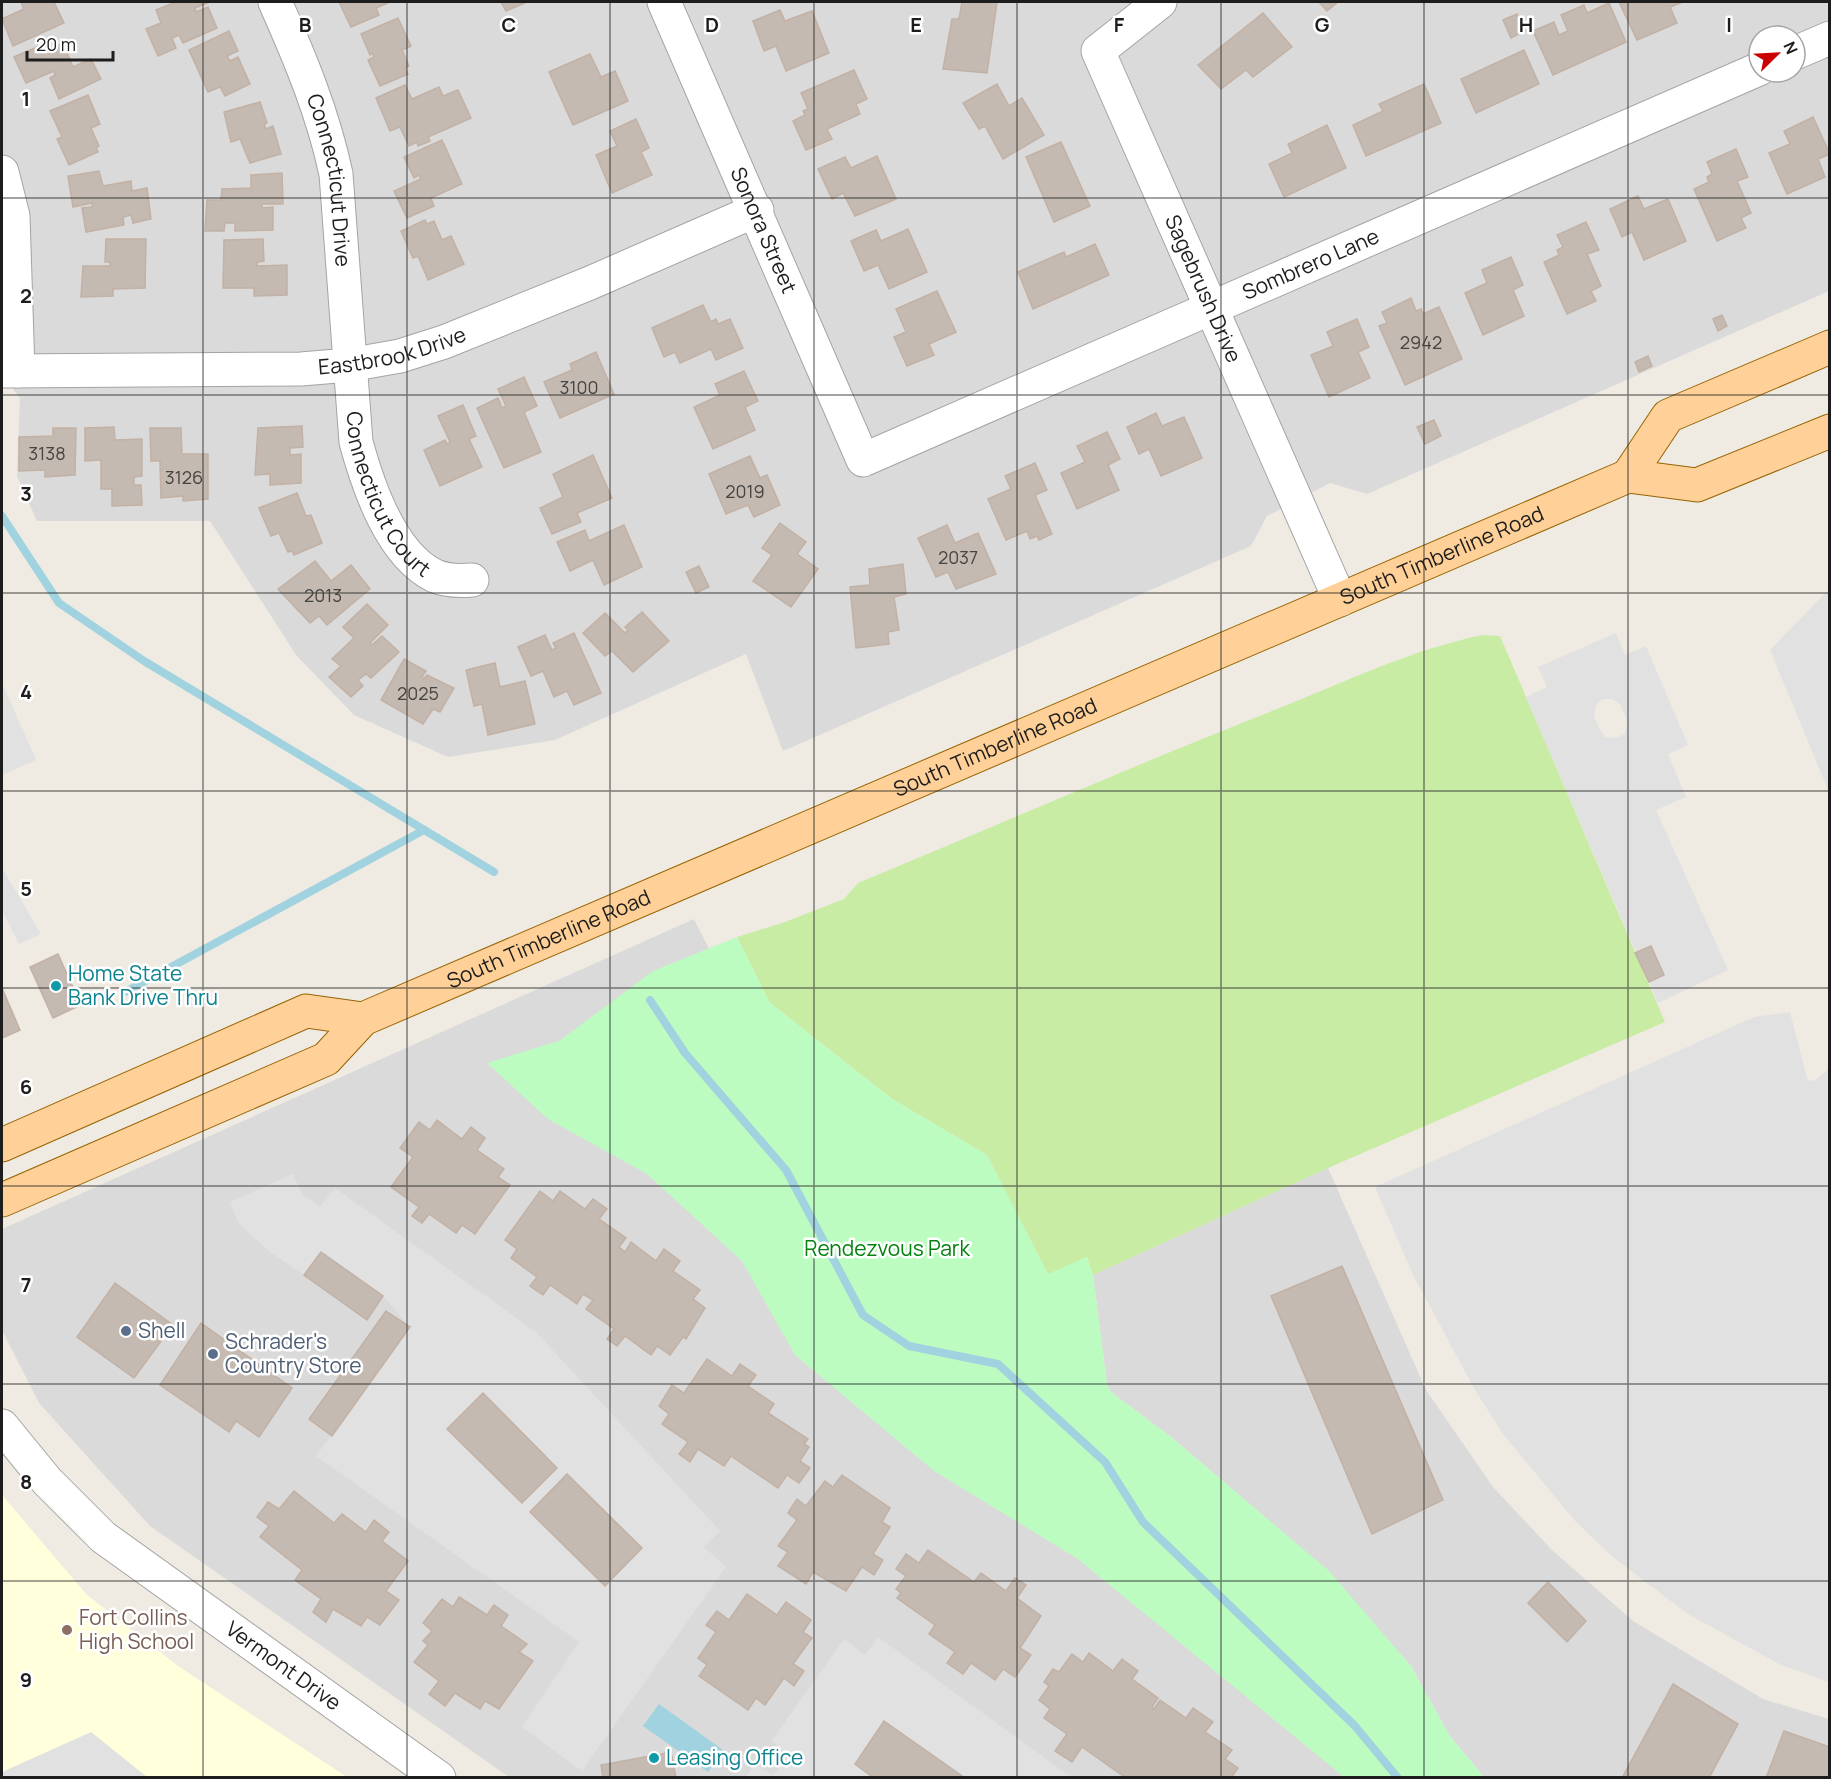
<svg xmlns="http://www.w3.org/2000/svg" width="1831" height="1779" font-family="Manrope,sans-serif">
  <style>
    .residential { fill: #dbdada; fill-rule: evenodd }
    .education { fill: #ffffdc }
    .grass { fill: #c9eca5 }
    .park { fill: #bdfcc1 }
    .parking { fill: #e1e1e1; fill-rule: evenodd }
    .water { fill: #a0d2df }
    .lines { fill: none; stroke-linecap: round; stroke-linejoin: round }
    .stream { stroke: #a0d2df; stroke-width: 8 }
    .building { fill: #c4bab2; stroke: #c2b1a4; stroke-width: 1.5 }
    .minor-casing { stroke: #a4a4a4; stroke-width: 35 }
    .major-casing { stroke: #976300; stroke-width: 35 }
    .minor { stroke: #fff; stroke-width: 33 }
    .major { stroke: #ffd198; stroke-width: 33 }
    .grid { fill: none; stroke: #1d1d1d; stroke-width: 1.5; stroke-opacity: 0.55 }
    .culture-dot { fill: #0f9aa8; stroke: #fff; stroke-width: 2 }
    .service-dot { fill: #5c6f8a; stroke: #fff; stroke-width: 2 }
    .education-dot { fill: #8d6e63; stroke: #fff; stroke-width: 2 }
    .labels { text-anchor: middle; stroke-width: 5; stroke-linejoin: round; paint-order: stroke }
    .number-label { font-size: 18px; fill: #474442 }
    .street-label { font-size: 21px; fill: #1d1d1d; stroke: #fff }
    .culture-label { font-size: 21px; fill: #0d838f; stroke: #fff; text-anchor: start }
    .park-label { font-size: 21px; fill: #06810f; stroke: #fff }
    .service-label { font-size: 21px; fill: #4e5e75; stroke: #fff; text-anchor: start }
    .education-label { font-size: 21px; fill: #785e54; stroke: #fff; text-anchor: start }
    .grid-label { font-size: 20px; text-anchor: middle; font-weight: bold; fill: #1d1d1d; stroke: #fff; stroke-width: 5; stroke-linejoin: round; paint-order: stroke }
  </style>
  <rect width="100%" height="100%" fill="#efebe3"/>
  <g class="residential">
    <path d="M2,2h1827v289l-462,203 -37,-11 -63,33 -16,30 -468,205 -37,-97 -191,86 -107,17 -94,-42 -58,-60 -86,-134h-173l-20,-45 3,-78 -18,-23zM1759,36h36v36h-36z"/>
    <polygon points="694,919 927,1381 1394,1777 509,1777 150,1526 39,1403 2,1330 2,1229"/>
    <polygon points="1328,1168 1426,1390 1493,1487 1553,1551 1633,1621 1763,1699 1829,1719 1829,1777 1484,1777 1449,1735 1411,1666 1259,1512 1171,1437 1111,1392 1107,1384 1093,1275"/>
  </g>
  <polygon class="education" points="2,1495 87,1595 178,1666 347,1777 2,1777"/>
  <path class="grass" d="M1482,635l18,1 165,386 -337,146 -235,107 -6,-18 -39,18 -61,-120 -95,-56 -123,-97 -32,-65 48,-15 59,-23 14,-16c140,-58 279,-119 419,-174 67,-27 134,-59 205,-74z"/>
  <polygon class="park" points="737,937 769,1002 892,1099 987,1155 1048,1274 1087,1257 1093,1275 1107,1384 1111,1392 1171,1437 1329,1571 1411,1666 1449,1735 1484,1777 1344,1777 1078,1559 934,1471 795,1355 742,1261 647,1174 548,1119 487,1063 559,1041 653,971"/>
  <g class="parking">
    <polygon points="1829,589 1829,792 1770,650"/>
    <path d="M1616,633l9,22 21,-9 42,99 -20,9 18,43 -30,13 72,160 -70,33 -132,-306 21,-10 -9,-20zM1602,699h10l8,5 7,16 -2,14 -9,4 -11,-1 -6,-9 -5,-11 2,-12z"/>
    <polygon points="2,683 36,760 2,775"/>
    <polygon points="2,868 41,934 19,944 2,911"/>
    <polygon points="1790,1012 1807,1078 1810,1081 1815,1080 1829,1069 1829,1682 1779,1664 1688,1614 1614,1558 1576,1522 1503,1434 1475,1390 1413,1275 1375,1187 1754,1017"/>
    <polygon points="293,1174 302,1194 320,1207 335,1188 536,1332 720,1531 704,1547 726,1567 582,1771 522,1727 579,1642 316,1456 410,1327 383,1296 322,1252 304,1275 270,1252 239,1224 230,1202"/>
    <polygon points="878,1637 1071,1777 745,1778 755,1764 773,1775 787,1756 772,1740 844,1639 865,1655"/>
    <polygon points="91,1732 147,1777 2,1777 2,1772"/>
  </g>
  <polygon class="water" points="659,1704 723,1750 708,1772 643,1726"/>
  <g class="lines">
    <g class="stream">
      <polyline points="2,516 59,603 144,661 494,872"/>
      <polyline points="125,992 424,830"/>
      <polyline points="650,1000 685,1053 786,1170 863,1315 909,1346 998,1364 1105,1462 1143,1522 1355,1726 1398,1778"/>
    </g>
  </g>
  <g class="building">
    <polygon points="21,2 54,2 64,23 13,46 2,19 24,9"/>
    <polygon points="176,2 210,2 195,8 196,12 208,7 217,28 183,43 179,35 172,38 176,48 158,56 146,29 161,23 156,10"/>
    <polygon points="339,2 390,2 376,8 379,15 351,27"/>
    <polygon points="501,2 527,2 506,11"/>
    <polygon points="962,2 997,2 987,73 943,69 952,19 959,19"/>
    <polygon points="1319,2 1338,2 1327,11"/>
    <polygon points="1619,2 1683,2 1670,7 1677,23 1637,40"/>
    <polygon points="1609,3 1626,42 1553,75 1533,31 1554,22 1559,35 1568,31 1561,15 1584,5 1587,13"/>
    <polygon points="780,10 785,21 812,11 829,53 786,71 776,46 764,51 753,21"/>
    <polygon points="1263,13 1292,47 1253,77 1246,70 1221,89 1198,65"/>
    <polygon points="1517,14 1525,31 1511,38 1503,20"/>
    <polygon points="398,18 411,46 402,50 409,66 405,68 408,74 380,86 368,60 374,57 372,53 370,55 361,34"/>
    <polygon points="229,31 238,51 227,56 230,61 238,57 250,84 225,96 220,87 208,92 189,50"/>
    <polygon points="63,43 73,67 91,59 101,79 59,99 50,78 55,75 54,71 26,83 14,57 44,44 47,51"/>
    <polygon points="1524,50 1539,84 1476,113 1461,79"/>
    <polygon points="590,54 601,77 615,71 628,101 573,125 549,72"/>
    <polygon points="854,70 867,99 856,104 860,114 827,129 832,139 806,150 793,121 805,115 803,111 808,109 801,93"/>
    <polygon points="997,84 1009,106 1022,98 1044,135 1003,159 985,126 979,129 963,103"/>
    <polygon points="1424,84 1441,123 1366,156 1353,125 1383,111 1379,104"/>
    <polygon points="405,85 412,99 439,87 443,96 458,90 471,118 428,137 430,141 418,146 417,142 409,146 400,127 390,131 376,98"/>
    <polygon points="88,95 100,124 91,128 99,146 96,148 98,152 69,165 57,139 62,137 50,111"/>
    <polygon points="260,102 267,123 264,124 266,129 273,126 281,154 250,163 240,139 231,142 224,112"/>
    <polygon points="1813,117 1830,154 1818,159 1825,177 1787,194 1769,153 1790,144 1784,131"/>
    <polygon points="636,119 649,148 641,152 652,175 612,193 596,155 617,146 610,131"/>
    <polygon points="1327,125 1346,168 1284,197 1269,164 1292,153 1288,144"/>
    <polygon points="442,140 462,184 431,198 434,206 407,218 394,191 421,179 419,175 414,178 404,157"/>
    <polygon points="1061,142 1090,206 1054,222 1026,157"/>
    <polygon points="1736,149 1748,177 1737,181 1751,213 1741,218 1746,228 1717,241 1694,189 1709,182 1707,177 1712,174 1707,162"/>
    <polygon points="877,156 896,199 855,216 843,193 832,199 818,169 845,157 851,168"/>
    <polygon points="99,171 103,186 131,181 132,191 147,188 151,219 133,223 131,215 123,217 124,225 86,232 82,208 92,207 92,203 73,207 68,176"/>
    <polygon points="282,173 283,204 262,204 262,208 273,207 273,230 235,231 235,223 225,223 224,231 205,231 207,200 221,200 222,189 251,188 251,175"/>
    <polygon points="1638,196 1644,209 1668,199 1686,241 1644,260 1632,232 1622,237 1610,209"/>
    <polygon points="425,220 427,224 434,221 442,240 451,236 464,264 428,280 418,256 413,258 401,231"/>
    <polygon points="1586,222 1599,250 1587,254 1601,286 1591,291 1596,301 1567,314 1544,262 1559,255 1557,250 1563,247 1557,235"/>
    <polygon points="908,229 927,272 889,289 878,265 864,271 851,241 876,230 881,241"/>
    <polygon points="106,239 146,239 145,288 113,289 113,296 81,297 83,266 110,266 110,262 105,262"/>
    <polygon points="263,239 264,261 257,262 257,266 287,265 287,295 254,296 254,288 223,288 224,240"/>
    <polygon points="1095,244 1109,275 1033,309 1018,272 1064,252 1066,257"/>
    <polygon points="1511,257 1523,285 1513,290 1524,316 1483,335 1465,293 1487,283 1482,270"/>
    <polygon points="937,291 956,332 929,344 934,355 907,366 894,337 906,332 896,309"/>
    <polygon points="1411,298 1416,311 1421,309 1423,314 1439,307 1462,359 1405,385 1379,326 1387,323 1382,312"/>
    <polygon points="703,305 711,322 716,319 718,324 730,319 743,348 716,360 711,349 680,363 675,352 664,357 652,328"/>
    <polygon points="1722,315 1727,326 1718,331 1713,319"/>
    <polygon points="1357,319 1369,347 1358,352 1370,378 1329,397 1311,355 1333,346 1327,332"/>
    <polygon points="596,352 614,394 560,418 544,382 572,370 570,364"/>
    <polygon points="1648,356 1652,366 1639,372 1635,362"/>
    <polygon points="744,371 758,401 745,407 755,430 713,449 694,407 720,395 715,384"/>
    <polygon points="524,377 537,406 524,412 541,452 504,468 477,408 498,398 502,408 506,406 498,389"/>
    <polygon points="463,405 476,436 469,439 482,467 440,486 424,450 445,440 447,444 450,442 438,416"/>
    <polygon points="1156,413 1162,426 1184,417 1202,458 1161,476 1149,449 1139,454 1127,427"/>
    <polygon points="1434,420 1441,436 1425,444 1417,427"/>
    <polygon points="302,426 303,447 290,448 290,455 301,454 301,483 270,485 270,474 255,475 258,428"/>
    <polygon points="114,427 115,440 142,439 142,476 134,477 134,485 141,485 142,505 112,506 112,489 101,489 101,460 85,461 85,428"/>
    <polygon points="53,428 76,428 75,475 45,477 45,470 19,471 19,437 53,436"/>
    <polygon points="150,428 181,428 182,454 208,454 208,499 183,501 183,496 161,498 160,461 151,461"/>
    <polygon points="1107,432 1120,459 1108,465 1119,490 1077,509 1061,473 1085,462 1077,446"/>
    <polygon points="593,455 612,498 577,513 581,522 552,534 540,508 563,497 553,474"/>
    <polygon points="750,456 760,478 767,475 780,505 754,517 748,505 726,514 709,474"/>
    <polygon points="1035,463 1047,490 1035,495 1052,534 1039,540 1037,536 1030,539 1027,531 1006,540 988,499 1011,489 1005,476"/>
    <polygon points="297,493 306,516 311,515 322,543 294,555 292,551 288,552 279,533 271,536 259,508"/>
    <polygon points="780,523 806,542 797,554 818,569 791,607 753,581 772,555 762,548"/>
    <polygon points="624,525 642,567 604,585 593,560 570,571 557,542 585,530 589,541"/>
    <polygon points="947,525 955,543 978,533 996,574 956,589 948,572 936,577 918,538"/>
    <polygon points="315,561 331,581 351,565 370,589 327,625 319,616 310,623 278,589"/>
    <polygon points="903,564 906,594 894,597 899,630 888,632 889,644 856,648 850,587 870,585 869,569"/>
    <polygon points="699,566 709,587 696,593 686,572"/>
    <polygon points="367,604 388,625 370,643 372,645 382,636 399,652 371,678 366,674 358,680 363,686 351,697 329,677 341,666 332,659 354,638 343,627"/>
    <polygon points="642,612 669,641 633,672 612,651 605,656 583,633 605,613 625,633 628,630 625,627"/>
    <polygon points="574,633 601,693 574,705 567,691 554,697 543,671 531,676 518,647 545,635 552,650 556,648 553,643"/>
    <polygon points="404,659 426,671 422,677 424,679 427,675 454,688 440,712 433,709 423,724 381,700"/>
    <polygon points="495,663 500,687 525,681 535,724 488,735 482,704 474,706 466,670"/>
    <polygon points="1651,946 1664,975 1649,982 1635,953"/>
    <polygon points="58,954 81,1005 53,1018 30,967"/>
    <polygon points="2,988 20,1030 2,1038"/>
    <polygon points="437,1120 462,1139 471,1127 485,1138 477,1150 504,1169 498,1177 510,1185 475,1234 462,1225 456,1233 429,1214 422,1223 412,1216 419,1207 391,1187 413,1157 400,1148 419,1122 430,1130"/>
    <polygon points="540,1191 553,1201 560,1191 585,1209 593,1199 607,1209 599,1219 626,1238 619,1247 625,1252 631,1242 656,1261 664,1249 680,1261 673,1271 700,1290 693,1299 705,1308 686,1339 683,1337 670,1355 657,1346 651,1355 625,1336 617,1346 607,1339 614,1329 586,1309 593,1300 583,1294 577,1304 550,1285 543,1295 530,1286 537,1277 511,1258 517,1249 505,1240"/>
    <polygon points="321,1252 383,1296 367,1320 304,1275"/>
    <polygon points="1342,1266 1443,1500 1372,1534 1271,1296"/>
    <polygon points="115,1283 173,1325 134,1378 77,1337"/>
    <polygon points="386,1311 410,1327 332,1436 309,1419"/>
    <polygon points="201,1323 292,1388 259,1437 236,1421 229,1432 160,1385"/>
    <polygon points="707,1359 732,1376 740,1364 756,1375 748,1386 774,1404 768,1413 808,1439 804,1444 809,1447 800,1461 810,1468 799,1483 787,1475 778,1488 731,1456 724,1466 698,1449 690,1462 679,1454 688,1442 662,1424 669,1414 659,1406 672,1385 684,1393"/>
    <polygon points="483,1393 557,1468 522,1503 447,1429"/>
    <polygon points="567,1474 642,1548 605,1586 530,1512"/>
    <polygon points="842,1475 890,1508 882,1522 890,1527 873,1554 883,1560 874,1575 862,1567 846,1591 813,1572 806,1584 778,1566 788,1552 778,1546 797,1520 788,1513 797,1499 806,1506 825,1481 833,1487"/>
    <polygon points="294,1491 334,1523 342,1514 366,1532 374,1520 389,1532 382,1541 408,1561 386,1591 399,1600 380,1625 367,1617 361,1626 333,1609 326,1622 313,1612 321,1599 295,1580 302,1570 260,1537 269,1526 257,1517 268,1502 279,1509"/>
    <polygon points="928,1550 974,1582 981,1573 1006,1591 1015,1578 1026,1585 1017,1598 1041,1616 1020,1648 1031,1655 1015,1677 1003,1669 995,1680 971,1663 963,1674 947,1663 955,1652 929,1634 935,1625 897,1598 901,1593 896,1589 906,1576 896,1569 906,1554 919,1563"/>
    <polygon points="1548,1582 1586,1621 1567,1642 1528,1603"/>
    <polygon points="747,1594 777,1615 786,1602 811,1620 803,1632 812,1638 793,1664 804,1671 794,1686 784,1678 765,1705 756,1698 748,1710 699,1676 707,1665 698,1658 716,1632 706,1625 717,1611 729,1620"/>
    <polygon points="459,1597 487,1615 494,1605 508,1615 501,1626 527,1644 519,1652 533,1661 499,1709 485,1701 480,1709 455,1693 445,1706 429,1694 439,1681 414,1662 428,1645 423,1641 432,1631 423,1623 442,1599 453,1607"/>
    <polygon points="1089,1653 1113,1671 1122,1659 1138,1671 1132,1679 1158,1698 1152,1707 1154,1709 1160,1700 1186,1718 1193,1708 1213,1722 1205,1732 1232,1750 1225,1759 1238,1768 1231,1778 1126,1778 1082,1747 1072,1762 1055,1751 1067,1734 1044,1718 1050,1709 1039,1700 1049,1686 1044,1682 1053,1669 1059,1672 1072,1654 1083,1662"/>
    <polygon points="1673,1684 1738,1724 1709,1778 1622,1778"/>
    <polygon points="884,1721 965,1778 874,1778 855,1764"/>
    <polygon points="1784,1731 1830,1747 1830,1778 1766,1778"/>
    <polygon points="671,1752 676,1778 603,1778 601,1765"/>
  </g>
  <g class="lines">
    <defs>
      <g id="minor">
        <path id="s1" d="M275,2c25,56 48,111 61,172l20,268c12,44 35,113 79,134 12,5 25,5 37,4"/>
        <path id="s2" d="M664,2l199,458 896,-391"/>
        <path id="s3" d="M1160,2l-62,49 242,549"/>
        <polyline points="1795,53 1830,38"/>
        <polyline points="2,172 13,216 18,371"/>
        <path id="s4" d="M2,371l299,-2 48,-4 51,-9 44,-14 146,-59 167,-73"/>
        <path id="s5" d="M2,1426l45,55 56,56 336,241"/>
      </g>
      <g id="major">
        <polyline points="1628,476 1668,416 1830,347"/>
        <polyline points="2,1145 306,1011 363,1019"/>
        <path id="s6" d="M2,1200l324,-141 37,-40 1265,-543 69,9 133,-54"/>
      </g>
    </defs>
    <use href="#minor" class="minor-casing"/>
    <use href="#major" class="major-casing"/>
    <use href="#minor" class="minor"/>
    <use href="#major" class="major"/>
  </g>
  <path class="grid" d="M203,2v1776M407,2v1776M610,2v1776M814,2v1776M1017,2v1776M1221,2v1776M1424,2v1776M1628,2v1776M2,198h1828M2,395h1828M2,593h1828M2,791h1828M2,988h1828M2,1186h1828M2,1384h1828M2,1581h1828"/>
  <g class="culture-dot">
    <circle cx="56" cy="986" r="6"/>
    <circle cx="654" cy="1758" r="6"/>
  </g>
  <g class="service-dot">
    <circle cx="126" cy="1331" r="6"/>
    <circle cx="213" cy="1354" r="6"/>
  </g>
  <circle class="education-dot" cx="67" cy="1630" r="6"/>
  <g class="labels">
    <g class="number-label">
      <text x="1421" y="349">2942</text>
      <text x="579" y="394">3100</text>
      <text x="47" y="460">3138</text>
      <text x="184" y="484">3126</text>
      <text x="745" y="498">2019</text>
      <text x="958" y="564">2037</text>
      <text x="323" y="602">2013</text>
      <text x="418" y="700">2025</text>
    </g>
    <g class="street-label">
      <text dy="7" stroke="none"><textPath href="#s1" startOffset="188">Connecticut Drive</textPath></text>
      <text dy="7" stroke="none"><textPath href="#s2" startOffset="249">Sonora Street</textPath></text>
      <text dy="7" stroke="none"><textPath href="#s2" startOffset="988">Sombrero Lane</textPath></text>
      <text dy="7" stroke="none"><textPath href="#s3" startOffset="339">Sagebrush Drive</textPath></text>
      <text dy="7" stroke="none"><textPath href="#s4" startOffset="392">Eastbrook Drive</textPath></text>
      <text dy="7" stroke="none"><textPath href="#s1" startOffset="512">Connecticut Court</textPath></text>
      <text dy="7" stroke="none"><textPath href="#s6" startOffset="1582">South Timberline Road</textPath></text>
      <text dy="7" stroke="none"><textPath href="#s6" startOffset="1096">South Timberline Road</textPath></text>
      <text dy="7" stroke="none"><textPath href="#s6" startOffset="610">South Timberline Road</textPath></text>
      <text dy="7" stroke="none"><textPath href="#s5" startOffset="372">Vermont Drive</textPath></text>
    </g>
    <g class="culture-label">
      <text x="68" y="981">Home State<tspan x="68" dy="24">Bank Drive Thru</tspan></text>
      <text x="666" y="1765">Leasing Office</text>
    </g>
    <g class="park-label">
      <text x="887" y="1256">Rendezvous Park</text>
    </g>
    <g class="service-label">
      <text x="138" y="1338">Shell</text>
      <text x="225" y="1349">Schrader's<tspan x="225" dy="24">Country Store</tspan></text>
    </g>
    <g class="education-label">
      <text x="79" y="1625">Fort Collins<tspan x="79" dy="24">High School</tspan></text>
    </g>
  </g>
  <g class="grid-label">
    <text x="305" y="32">B</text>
    <text x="509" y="32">C</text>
    <text x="712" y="32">D</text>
    <text x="916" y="32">E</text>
    <text x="1119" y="32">F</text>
    <text x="1322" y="32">G</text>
    <text x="1526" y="32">H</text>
    <text x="1729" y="32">I</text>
    <text x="26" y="106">1</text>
    <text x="26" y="303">2</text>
    <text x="26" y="501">3</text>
    <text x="26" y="699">4</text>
    <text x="26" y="896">5</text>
    <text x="26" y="1094">6</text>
    <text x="26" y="1292">7</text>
    <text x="26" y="1489">8</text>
    <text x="26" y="1687">9</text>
  </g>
  <rect width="1831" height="1779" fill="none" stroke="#1d1d1d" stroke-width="6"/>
  <g transform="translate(1777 54) rotate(66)"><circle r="28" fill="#ffffff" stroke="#a5a5a5" stroke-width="1.5"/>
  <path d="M0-4.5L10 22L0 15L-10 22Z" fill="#cb0002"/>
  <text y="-9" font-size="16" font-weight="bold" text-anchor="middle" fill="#1d1d1d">N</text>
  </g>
  <path d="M27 51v9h86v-9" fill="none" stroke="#1d1d1d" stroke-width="3"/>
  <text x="36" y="51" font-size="18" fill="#1d1d1d" stroke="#ffffff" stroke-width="4.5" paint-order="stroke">20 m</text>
</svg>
